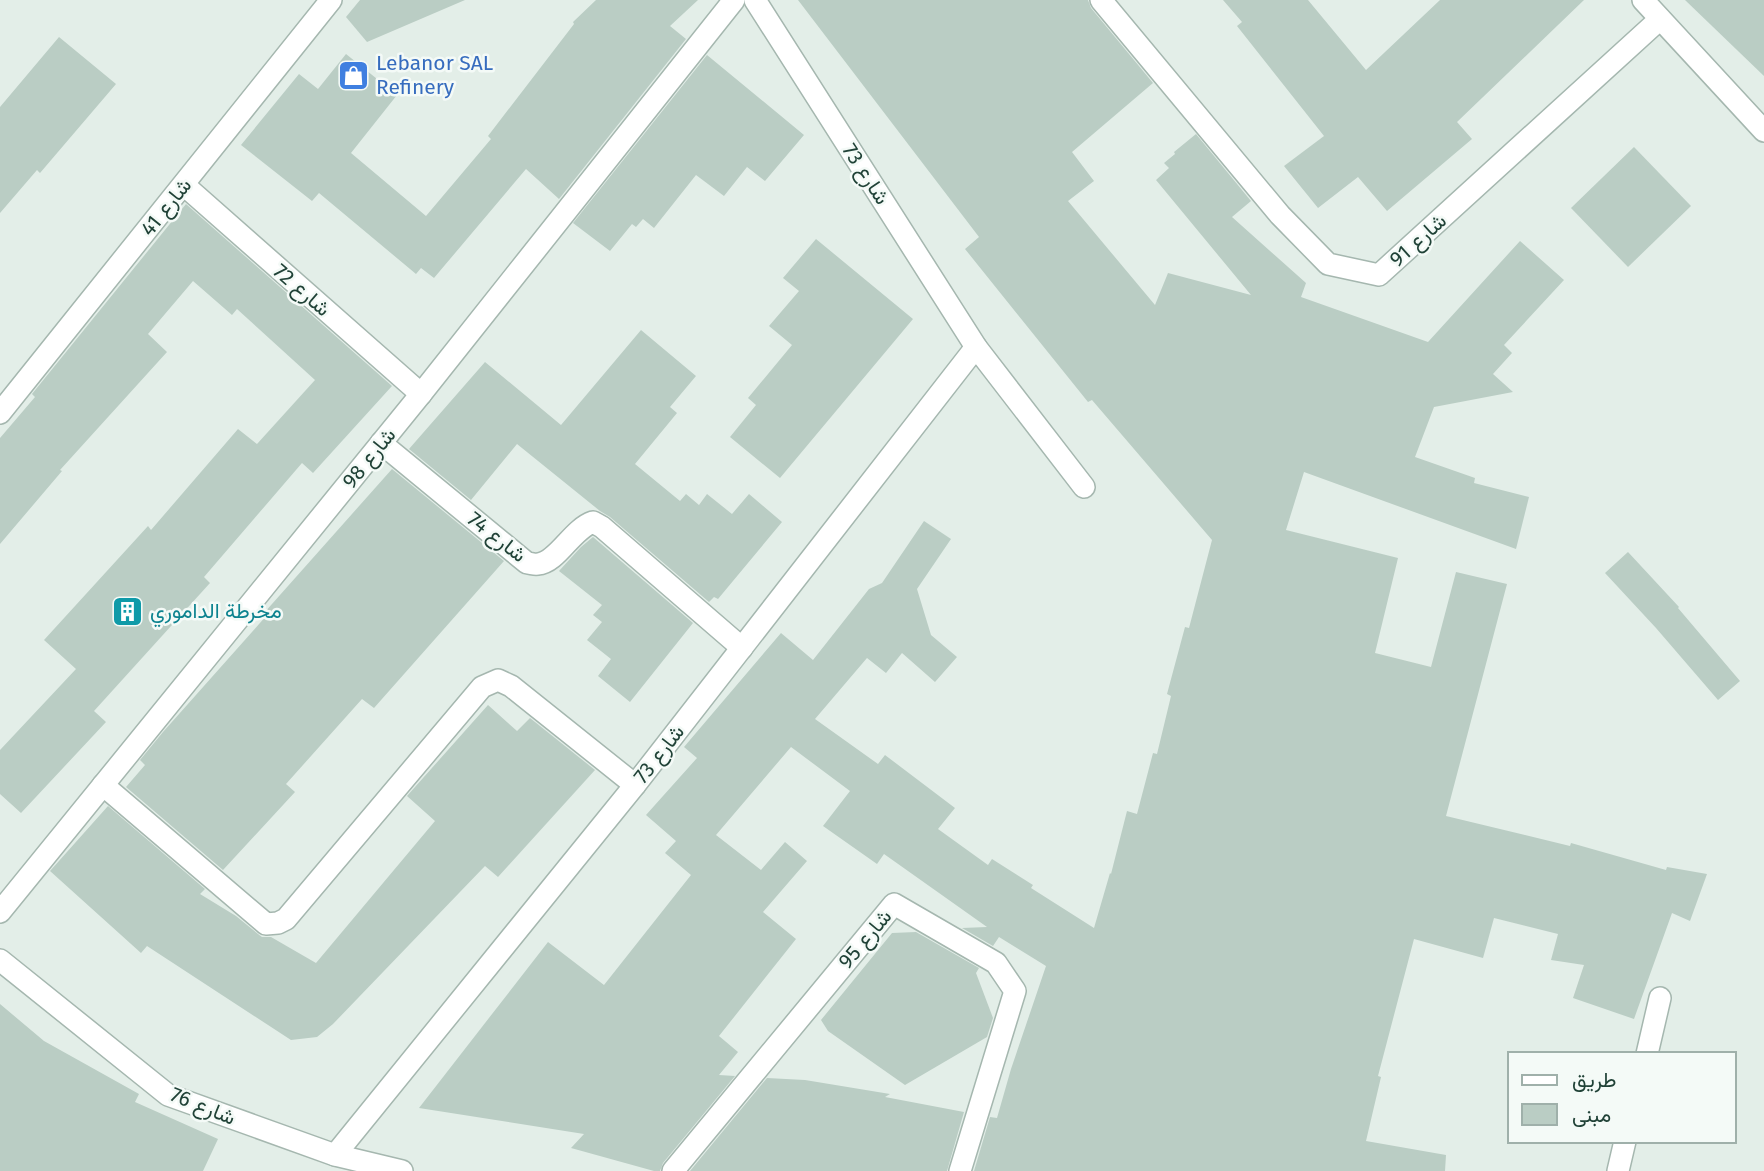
<svg xmlns="http://www.w3.org/2000/svg" width="1764" height="1171" font-family="'Fira Sans',Vazirmatn,sans-serif">
  <style>
    .building { fill: #bacdc4 }
    .lines { fill: none; stroke-linecap: round; stroke-linejoin: round }
    .minor-casing { stroke: #a5b7af; stroke-width: 24 }
    .minor { stroke: #fff; stroke-width: 21 }
    .labels { text-anchor: middle; stroke-width: 5; stroke-linejoin: round; paint-order: stroke }
    .shop-label { font-size: 21px; fill: #366cbe; stroke: #f4faf7; text-anchor: start }
    .street-label { font-size: 21px; fill: #204237; stroke: #f4faf7 }
    .culture-label { font-size: 21px; fill: #0d838f; stroke: #f4faf7; text-anchor: start }
  </style>
  <rect width="100%" height="100%" fill="#e3eee8"/>
  <g class="building">
    <polygon points="360,0 465,0 367,42 346,17"/>
    <polygon points="596,0 698,0 670,26 686,39 559,199 526,169 434,278 421,268 416,274 319,193 312,201 241,145 299,74 318,89 346,54 397,95 351,153 426,216 491,139 488,136 574,24 573,22"/>
    <polygon points="798,0 1088,0 1091,8 1153,83 1072,152 1094,181 1068,201 1155,305 1168,273 1251,295 1156,180 1169,168 1164,163 1175,154 1174,152 1196,134 1251,201 1232,217 1306,283 1301,297 1428,342 1520,241 1564,280 1504,345 1512,353 1493,374 1513,392 1434,407 1415,457 1475,478 1474,483 1529,497 1516,549 1304,472 1286,530 1398,558 1375,653 1431,667 1456,572 1507,584 1446,816 1570,846 1571,843 1666,870 1667,867 1707,874 1690,921 1672,913 1634,1019 1573,998 1584,965 1551,960 1558,934 1494,918 1483,958 1414,939 1378,1076 1381,1077 1366,1141 1446,1155 1445,1171 974,1171 990,1117 997,1118 1011,1069 1046,966 999,937 993,946 962,928 987,927 884,854 877,864 823,826 850,791 791,747 716,835 761,870 785,842 807,861 763,912 796,939 719,1036 738,1052 719,1075 735,1076 663,1163 660,1171 654,1171 571,1148 584,1134 419,1108 548,942 604,985 691,875 665,853 676,841 646,815 697,758 684,747 781,633 813,660 869,589 882,583 924,521 951,539 917,589 931,635 957,657 935,682 902,653 886,673 867,658 815,719 878,764 885,755 955,808 938,829 988,865 992,859 1033,885 1031,888 1094,928 1110,873 1111,874 1127,811 1137,814 1153,753 1157,754 1171,696 1167,694 1185,627 1189,628 1212,540 1092,400 1088,402 965,249 979,237"/>
    <polygon points="1223,0 1308,0 1366,70 1440,0 1584,0 1457,122 1472,139 1387,211 1358,177 1318,208 1284,166 1324,136 1237,26 1242,22"/>
    <polygon points="1685,0 1764,0 1764,76"/>
    <polygon points="59,37 116,84 40,173 37,170 0,213 0,107"/>
    <polygon points="707,55 804,135 765,181 747,167 724,196 696,175 654,228 643,219 636,227 632,224 610,251 573,223"/>
    <polygon points="1634,147 1691,206 1628,267 1571,208"/>
    <polygon points="186,204 392,386 313,473 302,463 204,577 210,583 94,711 106,722 21,813 0,794 0,750 76,669 44,640 148,526 151,530 238,429 257,444 315,380 237,309 232,315 193,281 148,334 167,352 60,470 62,471 0,544 0,438 35,397 32,394"/>
    <polygon points="816,239 913,319 780,478 730,437 756,405 748,398 792,345 769,326 799,291 783,278"/>
    <polygon points="641,330 696,376 670,407 677,413 635,464 680,501 686,494 699,505 707,494 732,514 749,494 782,522 718,599 714,597 709,602 610,517 600,511 517,444 471,500 409,449 485,362 561,425"/>
    <polygon points="392,469 504,561 374,708 362,699 286,784 295,792 223,870 126,787 145,765 140,760 163,732 267,615 264,613"/>
    <polygon points="593,537 693,623 630,702 598,676 611,659 587,640 602,622 593,615 602,605 559,571 581,547"/>
    <polygon points="1628,552 1679,607 1678,608 1740,681 1718,700 1656,628 1605,573"/>
    <polygon points="488,705 517,731 530,718 595,770 498,877 485,866 333,1024 317,1037 291,1040 147,946 141,953 50,871 108,806 205,889 200,894 236,916 258,934 262,937 271,937 316,963 435,821 407,796"/>
    <polygon points="916,932 979,968 976,973 993,1018 987,1037 905,1085 828,1031 821,1020 892,933"/>
    <polygon points="0,1004 44,1041 139,1094 135,1102 218,1139 203,1171 0,1171"/>
    <polygon points="767,1078 805,1080 890,1094 885,1097 964,1112 947,1171 690,1171"/>
  </g>
  <g class="lines">
    <defs>
      <g id="minor">
        <polyline points="755,0 976,347 1084,487"/>
        <polyline points="1101,0 1280,215 1328,264 1379,275 1660,19"/>
        <polyline points="1643,0 1764,131"/>
        <polyline points="184,185 421,394"/>
        <polyline points="0,413 331,0"/>
        <path d="M381,443l146,120c4,0 8,2 11,1 19,-1 34,-35 55,-42l9,5 140,121"/>
        <polyline points="103,785 266,924 278,923 286,919 482,687 498,680 511,686 635,785"/>
        <polyline points="0,912 421,394 734,0"/>
        <polyline points="0,960 168,1095 335,1155 402,1171"/>
        <polyline points="1647,1054 1660,998"/>
        <polyline points="335,1155 635,785 976,347"/>
        <polyline points="673,1171 894,904 996,963 1015,991 960,1171"/>
        <polyline points="1618,1171 1625,1141"/>
      </g>
    </defs>
    <use href="#minor" class="minor-casing"/>
    <use href="#minor" class="minor"/>
  </g>
  <defs>
    <symbol id="shop-square" viewBox="-11 -11 22 22"><rect x="-9" y="-9" width="18" height="18" rx="4" fill="#3f7fe0" stroke="#f4faf7"/><path d="M-5-2.5h2.3a2.7 3.5 0 0 1 5.4 0H5L5.5 6h-11ZM-1.5-2.5h3a1.5 2.3 0 0 0-3 0Z" fill="#fff"/></symbol>
    <symbol id="building-square" viewBox="-11 -11 22 22"><rect x="-9" y="-9" width="18" height="18" rx="4" fill="#0f9aa8" stroke="#f4faf7"/><path d="M-4-6H4V6H1V3H-1V6H-4ZM-2.5-4.3h1.7v1.8h-1.7ZM.8-4.3h1.7v1.8H.8ZM-2.5-1h1.7V.8h-1.7ZM.8-1h1.7V.8H.8Z" fill="#fff"/></symbol>
  </defs>
  <g fill-rule="evenodd">
    <use href="#shop-square" x="336" y="58" width="35" height="35"/>
    <use href="#building-square" x="110" y="594" width="35" height="35"/>
  </g>
  <g class="labels">
    <g class="shop-label">
      <text x="376" y="70">Lebanor SAL<tspan x="376" dy="24">Refinery</tspan></text>
    </g>
    <g class="street-label">
      <text transform="translate(866 174) rotate(57)" y="7">شارع 73</text>
      <text transform="translate(166 207) rotate(-51)" y="7">شارع 41</text>
      <text transform="translate(1418 240) rotate(-42)" y="7">شارع 91</text>
      <text transform="translate(302 290) rotate(41)" y="7">شارع 72</text>
      <text transform="translate(369 458) rotate(-51)" y="7">شارع 98</text>
      <text transform="translate(497 537) rotate(38)" y="7">شارع 74</text>
      <text transform="translate(659 754) rotate(-52)" y="7">شارع 73</text>
      <text transform="translate(865 939) rotate(-50)" y="7">شارع 95</text>
      <text transform="translate(203 1106) rotate(22)" y="7">شارع 76</text>
    </g>
    <g class="culture-label">
      <text x="150" y="618">مخرطة الداموري</text>
    </g>
  </g>
  <rect x="1508" y="1052" width="228" height="91" fill="#f4faf7" stroke="#9fb0aa" stroke-width="2"/>
  <rect x="1522" y="1075" width="35" height="10" fill="#ffffff" stroke="#9fb0aa" stroke-width="2"/>
  <text x="1572" y="1087" font-size="21" fill="#204237">طريق</text>
  <rect x="1522" y="1104" width="35" height="21" fill="#bacdc4" stroke="#9fb0aa" stroke-width="2"/>
  <text x="1572" y="1122" font-size="21" fill="#204237">مبنى</text>
</svg>
